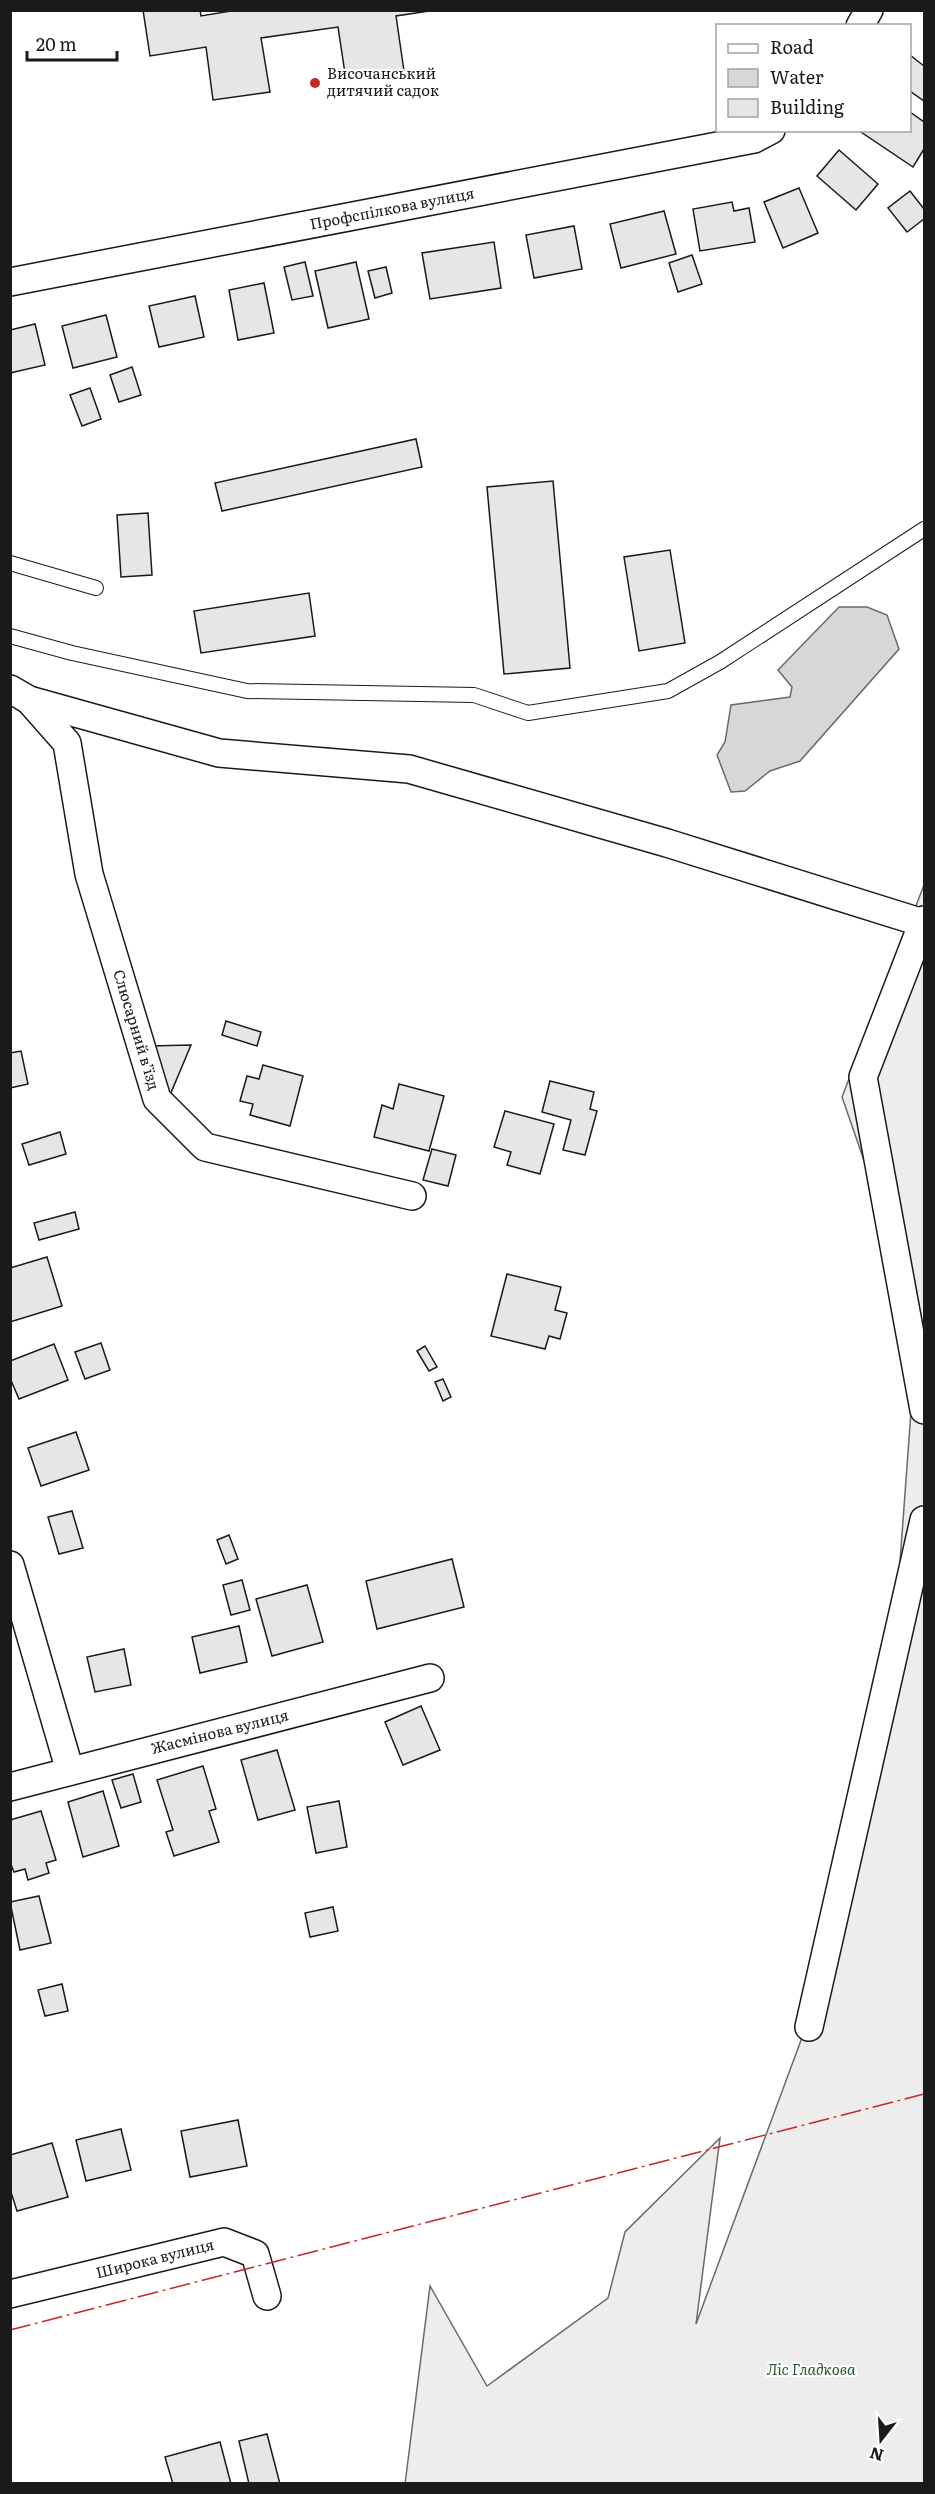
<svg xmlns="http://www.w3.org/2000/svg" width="935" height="2494" font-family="Literata,serif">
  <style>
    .built { fill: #ededed; stroke: #6a6a6a; stroke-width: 1.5 }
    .water { fill: #d7d7d7; stroke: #6a6a6a; stroke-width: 1.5 }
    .building { fill: #e6e6e6; stroke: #1a1a1a; stroke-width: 1.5 }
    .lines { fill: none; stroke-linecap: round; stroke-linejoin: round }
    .lane-casing { stroke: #1a1a1a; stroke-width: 16 }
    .street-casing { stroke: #1a1a1a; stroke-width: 30 }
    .lane { stroke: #fff; stroke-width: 14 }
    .street { stroke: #fff; stroke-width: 27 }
    .power { stroke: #c62828; stroke-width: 1.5; stroke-dasharray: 21 4.5 3 4.5; stroke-linecap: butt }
    .poi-dot { fill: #c62828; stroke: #fff; stroke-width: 2 }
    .labels { text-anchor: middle; stroke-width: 4.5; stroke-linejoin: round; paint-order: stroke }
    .poi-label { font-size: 15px; fill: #1a1a1a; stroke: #fff; text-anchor: start }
    .street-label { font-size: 15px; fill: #1a1a1a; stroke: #fff }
    .park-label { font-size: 15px; font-style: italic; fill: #2b5a34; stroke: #fff }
  </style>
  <rect width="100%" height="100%" fill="#fff"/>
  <polygon class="built" points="924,885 924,2483 405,2484 430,2286 487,2386 608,2298 625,2232 720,2138 696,2324 807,2024 895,1630 918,1316 842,1097"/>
  <polygon class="water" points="839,607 867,607 887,615 899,649 800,761 770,771 745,791 731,792 717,755 725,742 731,705 790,697 792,687 778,670"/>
  <g class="building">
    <polygon points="143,10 200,10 201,16 237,10 436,10 396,16 404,71 346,80 338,27 261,38 270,92 213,100 206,47 150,56"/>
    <polygon points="910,55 924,66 924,101 910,91"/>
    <polygon points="910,112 924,122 924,149 913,167 858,130 910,130"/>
    <polygon points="839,150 878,184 856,210 817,176"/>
    <polygon points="799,188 818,233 783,248 764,202"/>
    <polygon points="910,191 924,209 924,219 907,232 888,208"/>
    <polygon points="732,202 734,211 749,208 755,242 700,251 693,209"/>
    <polygon points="664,211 676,254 621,268 610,224"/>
    <polygon points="574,226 582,269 534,278 526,235"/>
    <polygon points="494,242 501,288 430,299 422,253"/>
    <polygon points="692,255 702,284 678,292 669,263"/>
    <polygon points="305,262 313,296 292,300 284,267"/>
    <polygon points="356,262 369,319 328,328 315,271"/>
    <polygon points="386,267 392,293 375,298 368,271"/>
    <polygon points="264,283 274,333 238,340 229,290"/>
    <polygon points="195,296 204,337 159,347 149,306"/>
    <polygon points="106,315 117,357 73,368 62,326"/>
    <polygon points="35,324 45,365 10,373 10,330"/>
    <polygon points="132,367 141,395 119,402 110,375"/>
    <polygon points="90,388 101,419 82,426 70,395"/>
    <polygon points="416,439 422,467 222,511 215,483"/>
    <polygon points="553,481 570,668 504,674 487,487"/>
    <polygon points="148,513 152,575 121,577 117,515"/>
    <polygon points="670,550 685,643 639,651 624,557"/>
    <polygon points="309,593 315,636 201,653 194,611"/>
    <polygon points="226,1021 261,1032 257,1046 222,1035"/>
    <polygon points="191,1045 170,1095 148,1046"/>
    <polygon points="21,1051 28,1084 10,1088 10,1053"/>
    <polygon points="263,1065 303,1076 290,1126 250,1115 253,1104 240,1101 247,1076 259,1079"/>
    <polygon points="550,1081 594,1092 590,1109 597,1111 585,1155 563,1150 571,1120 542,1112"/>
    <polygon points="399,1084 444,1096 429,1151 374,1137 382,1105 393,1109"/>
    <polygon points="505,1111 554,1124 540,1174 507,1165 511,1152 494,1147"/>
    <polygon points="60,1132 66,1154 29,1165 22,1144"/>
    <polygon points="432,1149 456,1155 448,1186 423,1180"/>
    <polygon points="75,1212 79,1229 39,1240 34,1223"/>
    <polygon points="47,1257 62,1306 10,1322 10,1268"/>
    <polygon points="507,1274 561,1287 555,1310 567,1313 560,1339 549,1336 545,1349 491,1336"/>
    <polygon points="101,1343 110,1370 85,1379 75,1352"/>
    <polygon points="54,1344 68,1380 19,1399 10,1378 10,1361"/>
    <polygon points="425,1346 437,1367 429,1371 417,1351"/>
    <polygon points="443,1379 451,1397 443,1401 435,1382"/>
    <polygon points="76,1432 89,1470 41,1486 28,1448"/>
    <polygon points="72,1511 83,1548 59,1554 48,1517"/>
    <polygon points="229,1535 238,1559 226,1564 217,1540"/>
    <polygon points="452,1559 464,1607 377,1629 366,1581"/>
    <polygon points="242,1580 250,1610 231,1615 223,1585"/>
    <polygon points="307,1585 323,1642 272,1656 256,1599"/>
    <polygon points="239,1626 247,1662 200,1673 192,1637"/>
    <polygon points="124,1649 131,1685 95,1692 87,1657"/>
    <polygon points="421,1706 440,1750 403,1765 385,1722"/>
    <polygon points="277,1750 295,1810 258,1820 241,1760"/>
    <polygon points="203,1766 216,1809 209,1811 219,1842 174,1856 166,1832 173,1830 157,1780"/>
    <polygon points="133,1774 141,1802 121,1808 112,1780"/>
    <polygon points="103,1791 119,1846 83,1857 68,1802"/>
    <polygon points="339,1801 347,1847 316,1853 307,1807"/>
    <polygon points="41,1811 56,1860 46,1863 49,1873 28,1880 25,1869 14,1872 10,1862 10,1820"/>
    <polygon points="39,1896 51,1943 20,1950 10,1902"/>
    <polygon points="333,1907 338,1931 310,1937 305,1913"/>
    <polygon points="62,1984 68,2011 45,2016 38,1990"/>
    <polygon points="238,2120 247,2166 190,2177 181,2131"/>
    <polygon points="121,2129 131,2170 86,2181 76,2140"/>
    <polygon points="52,2143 68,2197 17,2211 10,2189 10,2155"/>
    <polygon points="267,2434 280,2484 249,2484 239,2441"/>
    <polygon points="220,2442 231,2484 173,2484 165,2457"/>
  </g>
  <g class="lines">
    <defs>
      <g id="lane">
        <polyline points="10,563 96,588"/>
        <polyline points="10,636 72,653 247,691 474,695 528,713 668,691 720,662 924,529"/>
      </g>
      <g id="street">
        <polyline points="860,26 869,10"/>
        <polyline points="10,282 754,139 771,130"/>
        <polyline points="10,689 29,700 219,753 409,769 667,843 923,923"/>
        <polyline points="29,700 67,743 89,874 157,1099 205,1147 412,1196"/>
        <polyline points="924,920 863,1077 924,1410"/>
        <polyline points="10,1565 70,1771"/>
        <polyline points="10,1787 430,1678"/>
        <polyline points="809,2027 924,1520"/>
        <polyline points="10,2294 224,2242 255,2254 267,2296"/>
      </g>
    </defs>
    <use href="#lane" class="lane-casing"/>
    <use href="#street" class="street-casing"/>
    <use href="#lane" class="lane"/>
    <use href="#street" class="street"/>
    <polyline class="power" points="10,2330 924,2094"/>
  </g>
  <circle class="poi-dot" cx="315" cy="83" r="6"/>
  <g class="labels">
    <g class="poi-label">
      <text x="327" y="79">Височанський<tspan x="327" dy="17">дитячий садок</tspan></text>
    </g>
    <g class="street-label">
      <text transform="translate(392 209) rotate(-11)" y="5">Профспілкова вулиця</text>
      <text transform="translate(136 1030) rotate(73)" y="5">Слюсарний в’їзд</text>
      <text transform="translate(220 1732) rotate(-14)" y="5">Жасмінова вулиця</text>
      <text transform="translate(155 2259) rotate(-14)" y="5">Широка вулиця</text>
    </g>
    <g class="park-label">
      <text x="811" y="2375">Ліс Гладкова</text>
    </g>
  </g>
  <rect width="935" height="2494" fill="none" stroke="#1a1a1a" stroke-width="24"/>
  <rect x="716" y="24" width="195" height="108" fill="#ffffff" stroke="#a3a3a3" stroke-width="1.5"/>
  <rect x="728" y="44" width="30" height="9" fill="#ffffff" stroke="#a3a3a3" stroke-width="1.5"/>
  <text x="770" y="54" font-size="18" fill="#1a1a1a">Road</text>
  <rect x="728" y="69" width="30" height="18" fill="#d7d7d7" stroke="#a3a3a3" stroke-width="1.5"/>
  <text x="770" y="84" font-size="18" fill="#1a1a1a">Water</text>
  <rect x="728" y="99" width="30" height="18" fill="#e6e6e6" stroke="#a3a3a3" stroke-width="1.5"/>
  <text x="770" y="114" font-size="18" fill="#1a1a1a">Building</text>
  <g transform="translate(881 2440) rotate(197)" stroke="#ffffff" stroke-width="4.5" paint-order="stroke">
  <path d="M0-4.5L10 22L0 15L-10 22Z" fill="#1a1a1a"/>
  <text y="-9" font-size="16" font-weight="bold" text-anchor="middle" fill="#1a1a1a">N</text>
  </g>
  <path d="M27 51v9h90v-9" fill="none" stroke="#1a1a1a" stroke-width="3"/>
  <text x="36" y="51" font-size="18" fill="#1a1a1a" stroke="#ffffff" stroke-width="4.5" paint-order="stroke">20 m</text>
</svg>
